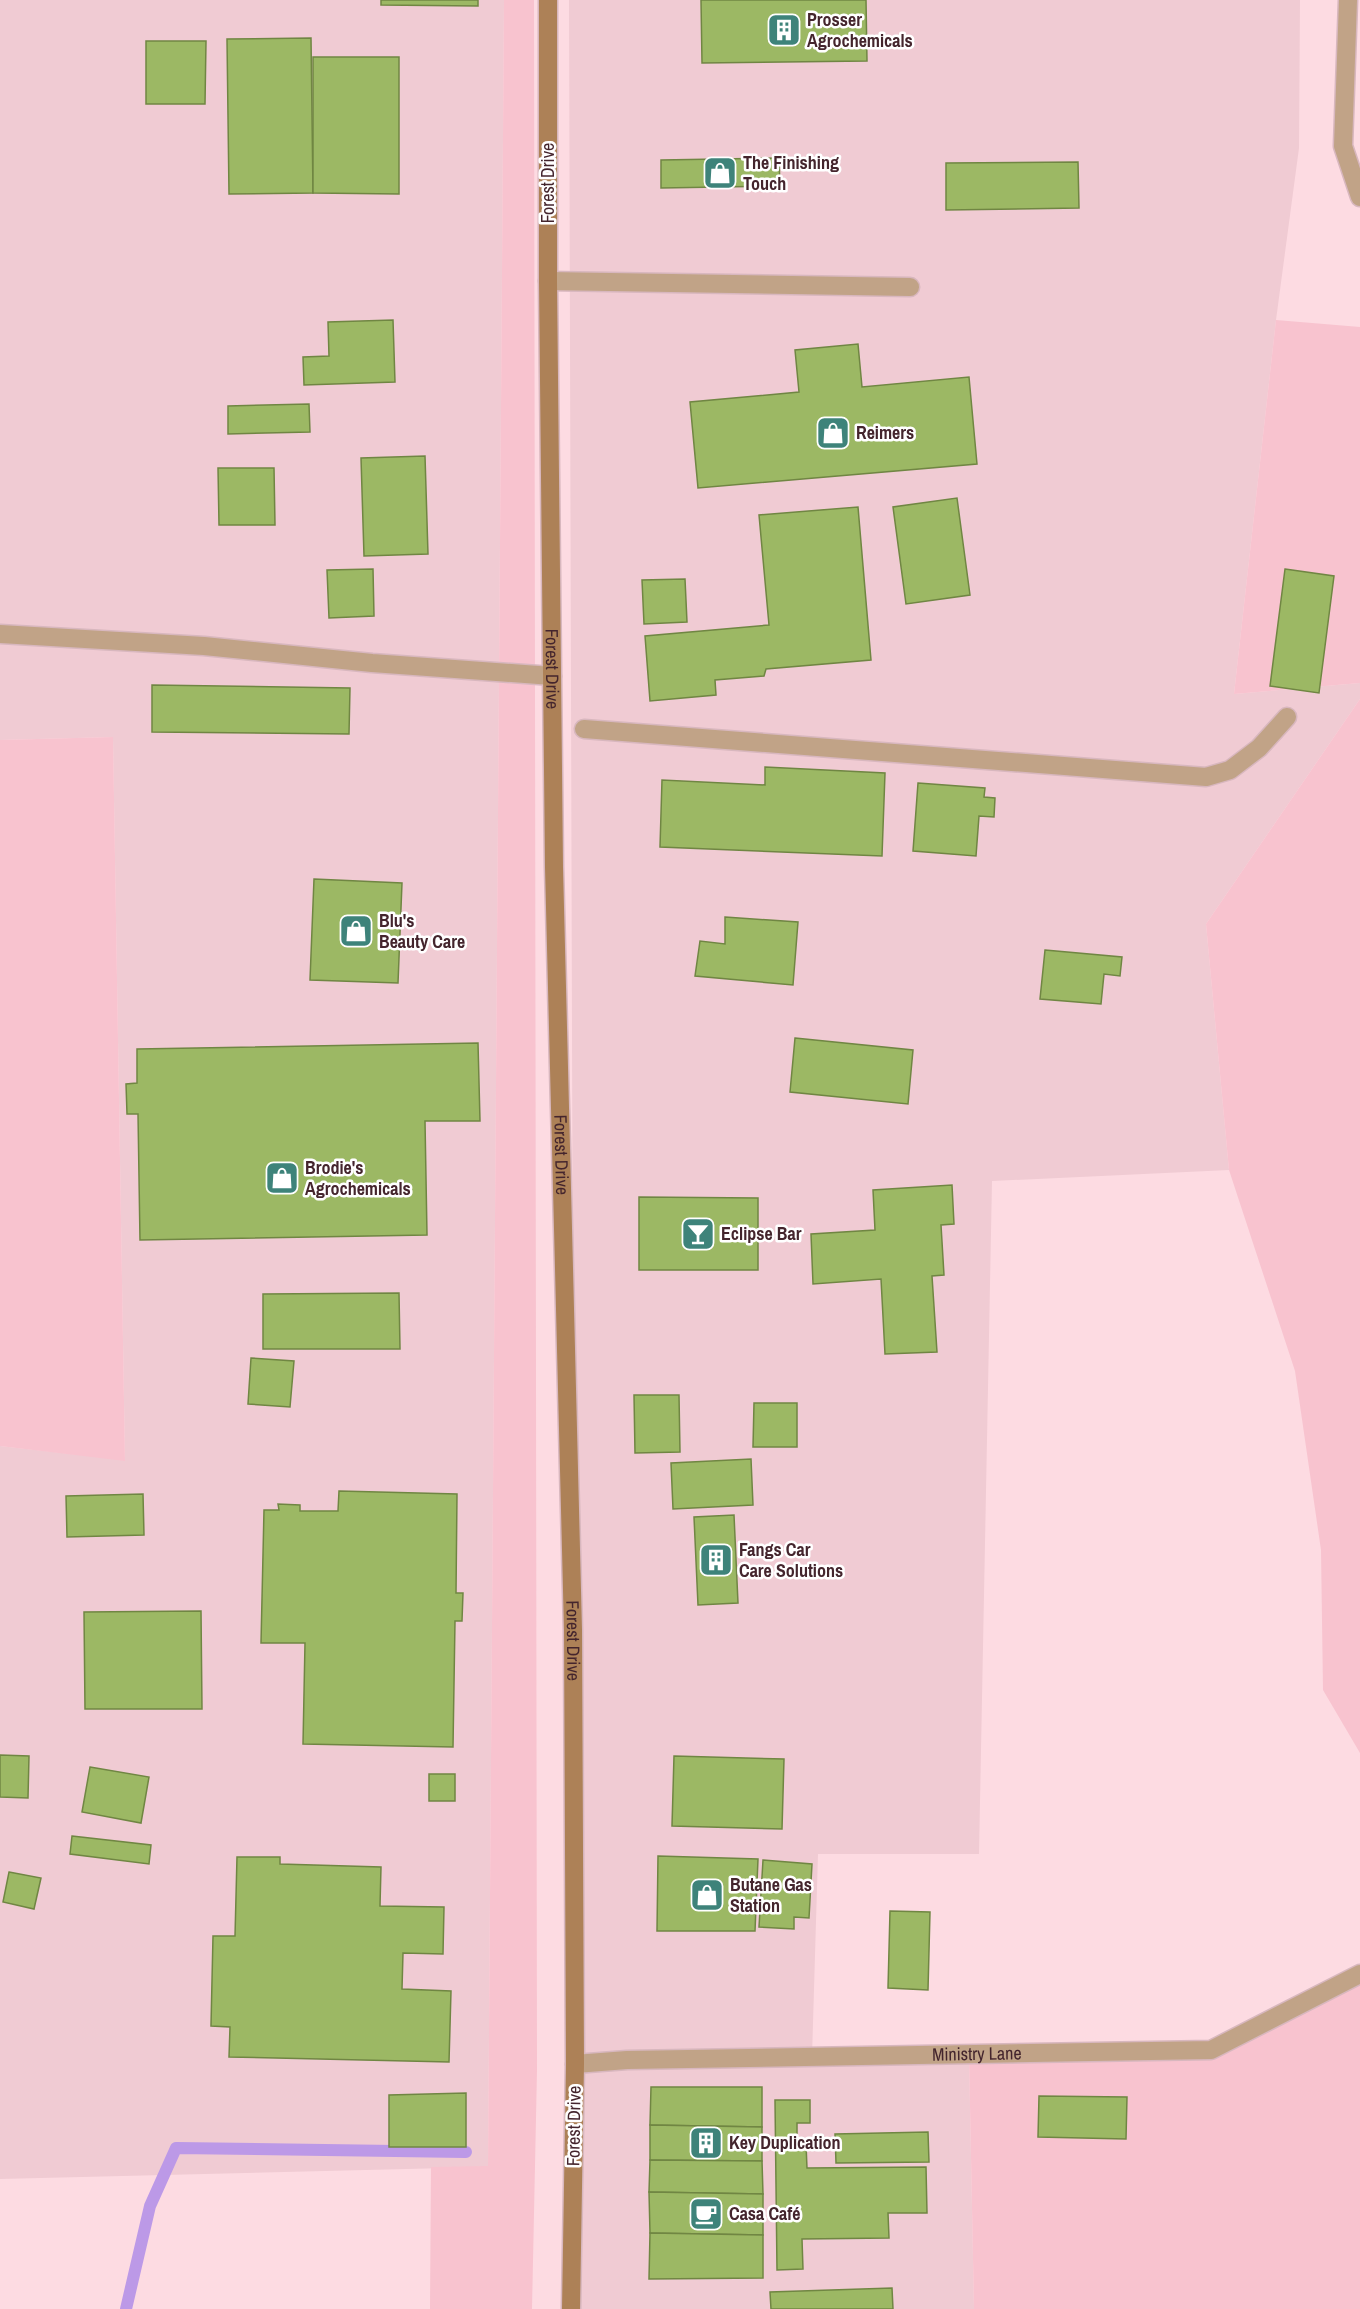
<svg xmlns="http://www.w3.org/2000/svg" width="1360" height="2309" font-family="'Archivo Narrow',sans-serif">
  <style>
    .built { fill: #f0cbd3 }
    .green { fill: #f8c3cf }
    .lines { fill: none; stroke-linecap: round; stroke-linejoin: round }
    .stream { stroke: #bc99e7; stroke-width: 12 }
    .building { fill: #9cb864; stroke: #708643; stroke-width: 1.5 }
    .lane-casing { stroke: #d8b7be; stroke-width: 21 }
    .street-casing { stroke: #d8b7be; stroke-width: 21 }
    .secondary-casing { stroke: #d8b7be; stroke-width: 21 }
    .lane { stroke: #c1a387; stroke-width: 18 }
    .street { stroke: #c1a387; stroke-width: 18 }
    .secondary { stroke: #ad8157; stroke-width: 18 }
    .labels { text-anchor: middle; stroke-width: 5; stroke-linejoin: round; paint-order: stroke }
    .poi-label { font-size: 18px; font-weight: bold; fill: #44252d; stroke: #fff; text-anchor: start }
    .street-label { font-size: 18px; fill: #44252d; stroke: #fff }
  </style>
  <rect width="100%" height="100%" fill="#fddbe2"/>
  <g class="built">
    <polygon points="0,0 504,0 488,2167 0,2179 0,1446 125,1460 113,737 0,740"/>
    <polygon points="569,0 1300,0 1299,148 1276,320 1234,694 1360,683 1360,699 1206,924 1229,1170 992,1181 979,1854 818,1854 812,2057 969,2055 974,2309 571,2309 575,2064"/>
  </g>
  <g class="green">
    <polygon points="504,0 534,0 537,2070 532,2309 430,2309 431,2167 488,2166"/>
    <polygon points="1276,320 1360,327 1360,683 1234,694"/>
    <polygon points="1360,699 1360,1753 1323,1690 1321,1550 1295,1371 1229,1170 1206,924"/>
    <polygon points="113,737 125,1461 0,1446 0,740"/>
    <polygon points="1360,1974 1360,2309 974,2309 969,2055 1211,2050"/>
  </g>
  <g class="lines">
    <polyline class="stream" points="126,2309 150,2206 176,2148 466,2152"/>
  </g>
  <g class="building">
    <polygon points="381,0 478,0 478,6 381,5"/>
    <polygon points="701,0 866,0 867,61 702,63"/>
    <polygon points="311,38 313,193 229,194 227,39"/>
    <polygon points="146,41 206,41 205,104 146,104"/>
    <polygon points="313,57 399,57 399,194 313,193"/>
    <polygon points="779,158 780,186 661,188 661,160"/>
    <polygon points="1078,162 1079,208 946,210 946,163"/>
    <polygon points="393,320 395,382 304,385 303,357 329,356 328,322"/>
    <polygon points="858,344 862,387 969,377 977,464 698,488 690,402 799,392 795,350"/>
    <polygon points="309,404 310,432 228,434 228,406"/>
    <polygon points="425,456 428,554 364,556 361,458"/>
    <polygon points="218,468 274,468 275,525 219,525"/>
    <polygon points="957,498 970,595 906,604 893,507"/>
    <polygon points="858,507 871,660 766,669 764,676 715,680 716,695 650,701 645,636 769,625 759,515"/>
    <polygon points="373,569 374,616 329,618 327,570"/>
    <polygon points="1285,569 1334,576 1319,693 1270,686"/>
    <polygon points="685,579 687,622 644,624 642,580"/>
    <polygon points="152,685 350,688 349,734 152,732"/>
    <polygon points="765,767 885,773 882,856 660,847 662,780 765,785"/>
    <polygon points="918,783 985,788 984,797 995,798 994,817 979,816 976,856 913,851"/>
    <polygon points="314,879 402,883 398,983 310,980"/>
    <polygon points="725,917 798,922 793,985 695,976 700,941 725,944"/>
    <polygon points="1045,950 1122,957 1120,976 1104,974 1101,1004 1040,999"/>
    <polygon points="795,1038 913,1050 908,1104 790,1092"/>
    <polygon points="478,1043 480,1121 425,1121 427,1235 140,1240 138,1114 127,1114 126,1084 137,1083 137,1049"/>
    <polygon points="952,1185 954,1224 941,1225 944,1275 932,1276 937,1352 885,1354 881,1279 813,1284 811,1234 875,1230 873,1190"/>
    <polygon points="639,1197 758,1198 758,1270 639,1270"/>
    <polygon points="399,1293 400,1349 263,1349 263,1294"/>
    <polygon points="251,1358 294,1361 290,1407 248,1404"/>
    <polygon points="634,1395 679,1395 680,1452 635,1453"/>
    <polygon points="754,1403 797,1403 797,1447 753,1447"/>
    <polygon points="751,1459 753,1505 673,1509 671,1463"/>
    <polygon points="339,1491 457,1494 456,1593 463,1593 462,1621 455,1621 453,1747 303,1744 305,1643 261,1643 264,1510 279,1510 278,1504 300,1505 300,1511 338,1511"/>
    <polygon points="143,1494 144,1535 67,1537 66,1496"/>
    <polygon points="734,1515 738,1603 698,1605 694,1517"/>
    <polygon points="201,1611 202,1709 85,1709 84,1612"/>
    <polygon points="0,1755 29,1756 28,1798 0,1797"/>
    <polygon points="674,1756 784,1759 782,1829 672,1826"/>
    <polygon points="90,1767 149,1777 141,1823 82,1812"/>
    <rect x="429" y="1774" width="26" height="27"/>
    <polygon points="72,1836 151,1845 149,1864 70,1854"/>
    <polygon points="658,1856 758,1859 755,1931 657,1931"/>
    <polygon points="237,1857 280,1857 280,1864 381,1867 380,1906 444,1907 443,1954 403,1953 402,1989 451,1991 449,2062 229,2057 230,2027 211,2026 213,1936 235,1936"/>
    <polygon points="763,1860 812,1864 809,1918 794,1917 794,1929 759,1927"/>
    <polygon points="9,1872 41,1878 34,1909 3,1902"/>
    <polygon points="890,1911 930,1912 928,1990 888,1988"/>
    <polygon points="651,2087 762,2087 762,2127 650,2125"/>
    <polygon points="466,2093 466,2147 389,2147 389,2095"/>
    <polygon points="1039,2096 1127,2097 1126,2139 1038,2137"/>
    <polygon points="775,2100 810,2100 810,2123 797,2123 797,2144 806,2144 807,2168 926,2167 927,2213 888,2213 889,2238 802,2239 803,2269 777,2270"/>
    <polygon points="650,2125 762,2127 762,2161 650,2160"/>
    <polygon points="928,2132 929,2162 836,2163 835,2134"/>
    <polygon points="650,2160 762,2161 763,2194 649,2192"/>
    <polygon points="649,2192 763,2194 763,2235 650,2233"/>
    <polygon points="650,2233 763,2235 763,2278 649,2279"/>
    <polygon points="892,2288 893,2309 771,2309 770,2292"/>
  </g>
  <g class="lines">
    <defs>
      <g id="lane">
        <polyline points="1348,0 1343,146 1360,197"/>
        <polyline points="548,281 910,287"/>
        <polyline points="0,634 204,646 372,663 552,676"/>
        <polyline points="584,729 1206,777 1230,770 1259,748 1287,717"/>
      </g>
      <g id="street">
        <path id="s1" d="M575,2064l52,-4 584,-10 149,-76"/>
      </g>
      <g id="secondary">
        <path id="s2" d="M548,0v281l6,586 19,763 2,434 -4,245"/>
      </g>
    </defs>
    <use href="#lane" class="lane-casing"/>
    <use href="#street" class="street-casing"/>
    <use href="#secondary" class="secondary-casing"/>
    <use href="#lane" class="lane"/>
    <use href="#street" class="street"/>
    <use href="#secondary" class="secondary"/>
  </g>
  <defs>
    <symbol id="building-square" viewBox="-11 -11 22 22"><rect x="-9" y="-9" width="18" height="18" rx="4" fill="#3e837a" stroke="#fff"/><path d="M-4-6H4V6H1V3H-1V6H-4ZM-2.5-4.3h1.7v1.8h-1.7ZM.8-4.3h1.7v1.8H.8ZM-2.5-1h1.7V.8h-1.7ZM.8-1h1.7V.8H.8Z" fill="#fff"/></symbol>
    <symbol id="shop-square" viewBox="-11 -11 22 22"><rect x="-9" y="-9" width="18" height="18" rx="4" fill="#3e837a" stroke="#fff"/><path d="M-5-2.5h2.3a2.7 3.5 0 0 1 5.4 0H5L5.5 6h-11ZM-1.5-2.5h3a1.5 2.3 0 0 0-3 0Z" fill="#fff"/></symbol>
    <symbol id="bar-square" viewBox="-11 -11 22 22"><rect x="-9" y="-9" width="18" height="18" rx="4" fill="#3e837a" stroke="#fff"/><path d="M-6-5H6L.8 .8V4.5H3.5V6h-7V4.5H-.8V.8Z" fill="#fff"/></symbol>
    <symbol id="cafe-square" viewBox="-11 -11 22 22"><rect x="-9" y="-9" width="18" height="18" rx="4" fill="#3e837a" stroke="#fff"/><path d="M-5.5-4.5H6V0H3Q3 3.5 0 3.5H-2.5Q-5.5 3.5-5.5 0ZM3-3.2v2h1.7v-2ZM-6 4.5H4V6H-6Z" fill="#fff"/></symbol>
  </defs>
  <g fill-rule="evenodd">
    <use href="#building-square" x="765" y="11" width="38" height="38"/>
    <use href="#shop-square" x="701" y="154" width="38" height="38"/>
    <use href="#shop-square" x="814" y="414" width="38" height="38"/>
    <use href="#shop-square" x="337" y="912" width="38" height="38"/>
    <use href="#shop-square" x="263" y="1159" width="38" height="38"/>
    <use href="#bar-square" x="679" y="1215" width="38" height="38"/>
    <use href="#building-square" x="697" y="1541" width="38" height="38"/>
    <use href="#shop-square" x="688" y="1876" width="38" height="38"/>
    <use href="#building-square" x="687" y="2124" width="38" height="38"/>
    <use href="#cafe-square" x="687" y="2195" width="38" height="38"/>
  </g>
  <g class="labels">
    <g class="poi-label">
      <text x="807" y="26">Prosser<tspan x="807" dy="21">Agrochemicals</tspan></text>
      <text x="743" y="169">The Finishing<tspan x="743" dy="21">Touch</tspan></text>
      <text x="856" y="439">Reimers</text>
      <text x="379" y="927">Blu's<tspan x="379" dy="21">Beauty Care</tspan></text>
      <text x="305" y="1174">Brodie's<tspan x="305" dy="21">Agrochemicals</tspan></text>
      <text x="721" y="1240">Eclipse Bar</text>
      <text x="739" y="1556">Fangs Car<tspan x="739" dy="21">Care Solutions</tspan></text>
      <text x="730" y="1891">Butane Gas<tspan x="730" dy="21">Station</tspan></text>
      <text x="729" y="2149">Key Duplication</text>
      <text x="729" y="2220">Casa Café</text>
    </g>
    <g class="street-label">
      <text transform="translate(548 183) rotate(-90)" y="6">Forest Drive</text>
      <text dy="6" stroke="none"><textPath href="#s2" startOffset="669">Forest Drive</textPath></text>
      <text dy="6" stroke="none"><textPath href="#s2" startOffset="1155">Forest Drive</textPath></text>
      <text dy="6" stroke="none"><textPath href="#s2" startOffset="1641">Forest Drive</textPath></text>
      <text dy="6" stroke="none"><textPath href="#s1" startOffset="402">Ministry Lane</textPath></text>
      <text transform="translate(574 2126) rotate(-89)" y="6">Forest Drive</text>
    </g>
  </g>
</svg>
